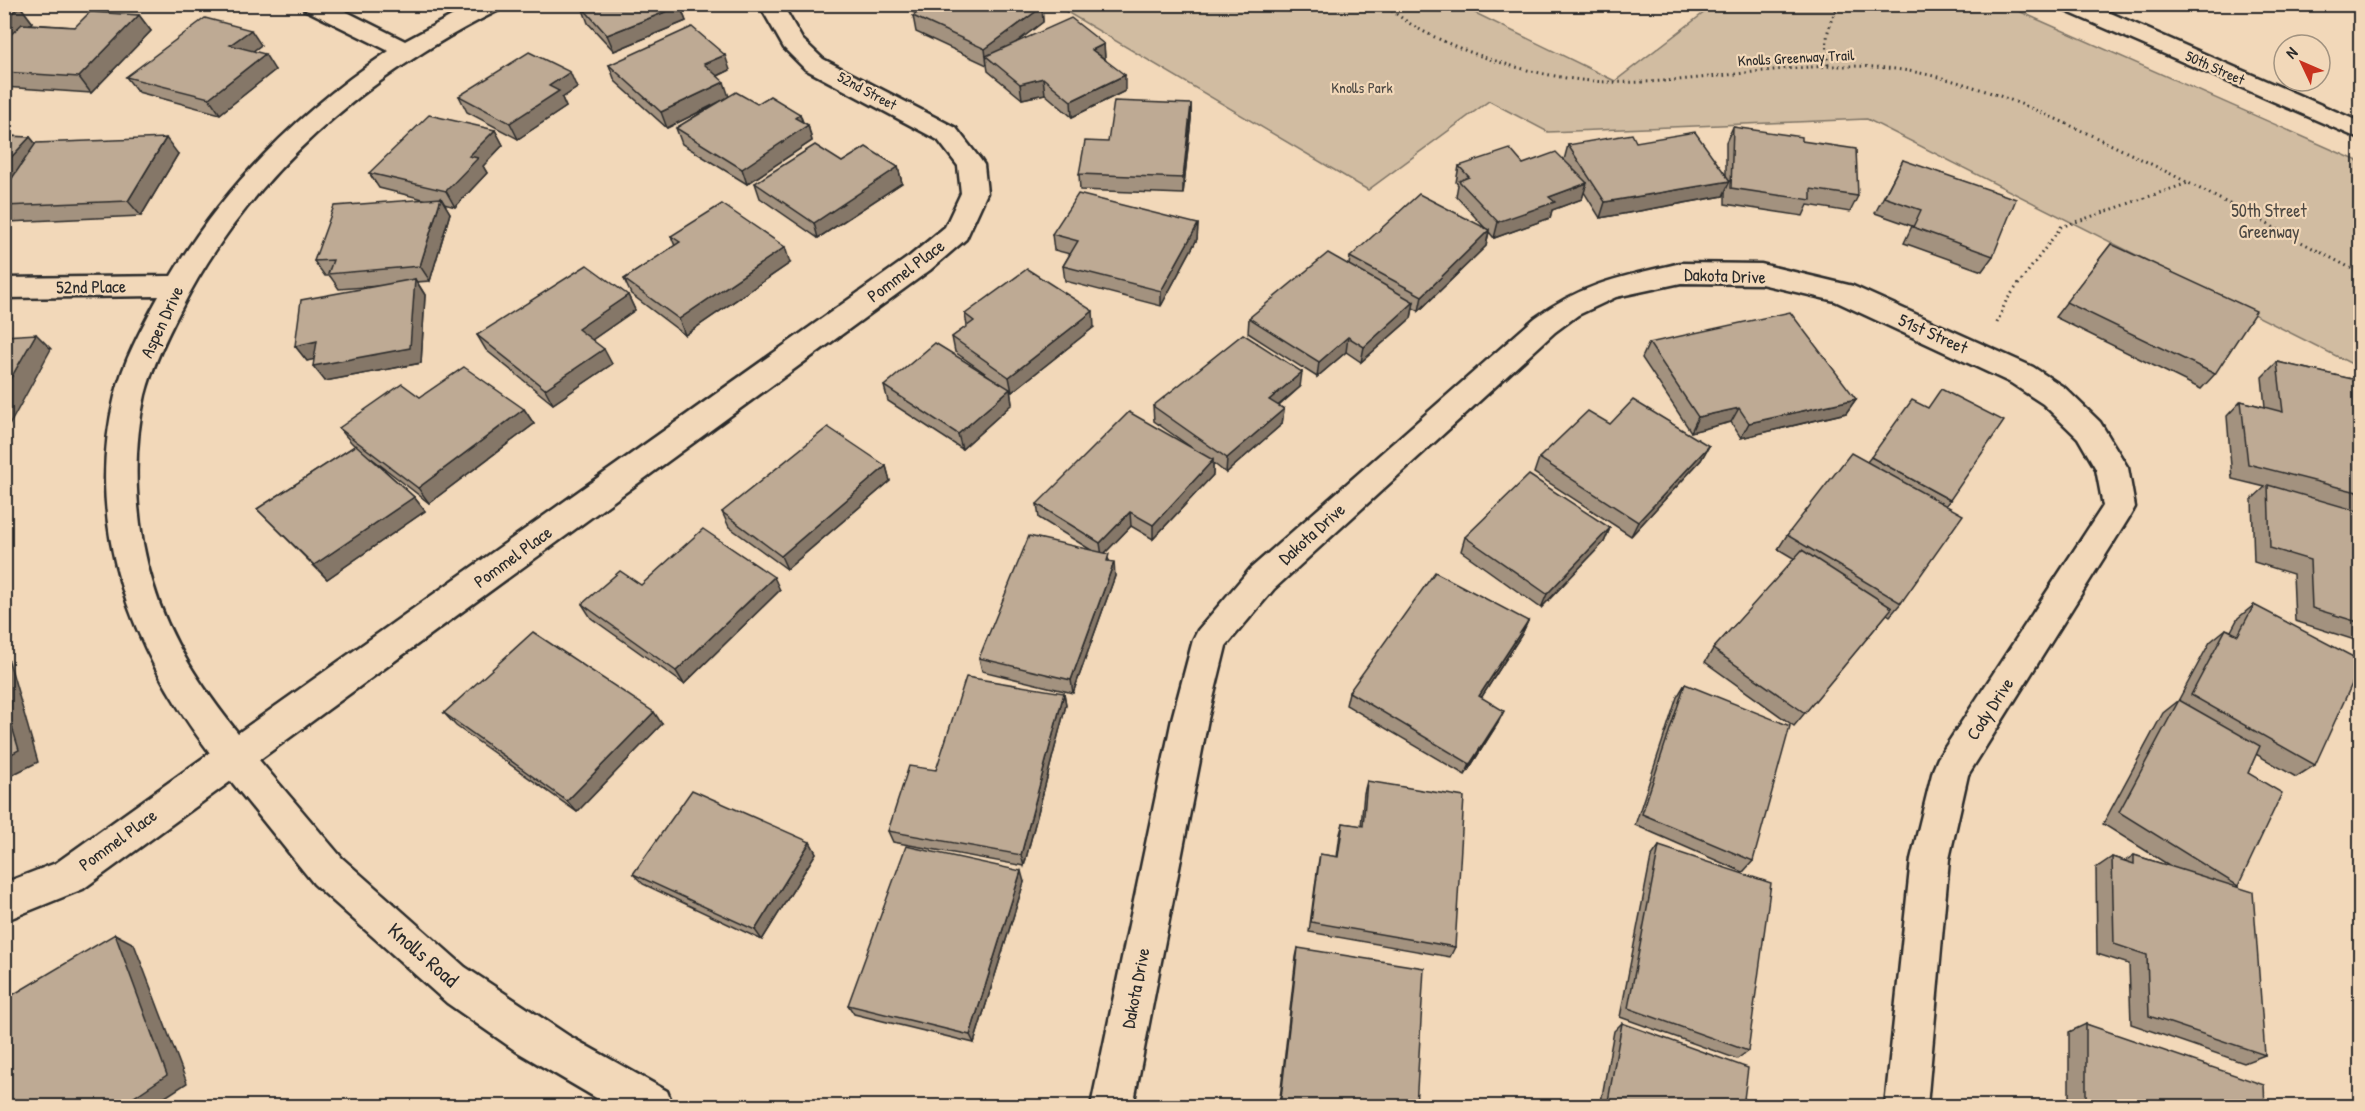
<svg xmlns="http://www.w3.org/2000/svg" width="2365" height="1111" font-family="'Patrick Hand',sans-serif">
  <style>
    .green { fill: #d1bca1; stroke: #7e7466; stroke-width: 1.5 }
    .lines { fill: none; stroke-linecap: round; stroke-linejoin: round }
    .minor-casing { stroke: #2b2b2b; stroke-width: 5 }
    .secondary-casing { stroke: #2b2b2b; stroke-width: 5 }
    .path { stroke: #2b2b2b; stroke-width: 3; stroke-dasharray: 1.5 4; stroke-linecap: butt }
    .minor { fill: #f2d8b9; fill-rule: evenodd }
    .secondary { fill: #f2d8b9; fill-rule: evenodd }
    .wall { fill: #a3927f; stroke: #2b2b2b; stroke-width: 1.5 }
    .shaded-wall { fill: #857768; stroke: #2b2b2b; stroke-width: 1.5 }
    .building { fill: #beaa94; stroke: #2b2b2b; stroke-width: 1.5 }
    .labels { text-anchor: middle; stroke-width: 4.5; stroke-linejoin: round; paint-order: stroke }
    .far-street-label { font-size: 15px; fill: #2b2b2b; stroke: #f2d8b9 }
    .far-park-label { font-size: 15px; fill: #4c4843; stroke: #f2d8b9 }
    .park-label { font-size: 18px; fill: #4c4843; stroke: #f2d8b9 }
    .street-label { font-size: 18px; fill: #2b2b2b; stroke: #f2d8b9 }
    .near-street-label { font-size: 21px; fill: #2b2b2b; stroke: #f2d8b9 }
  </style>
  <rect width="100%" height="100%" fill="#f2d8b9"/>
  <filter id="ink" filterUnits="userSpaceOnUse"><feTurbulence type="fractalNoise" baseFrequency=".0167" numOctaves="2"/><feDisplacementMap in="SourceGraphic" scale="12" xChannelSelector="R" yChannelSelector="G"/><feConvolveMatrix kernelMatrix="1 2 1 2 8 2 1 2 1" color-interpolation-filters="sRGB"/></filter>
  <g filter="url(#ink)">
    <polygon class="green" points="1055,5 1459,5 1615,81 1714,5 2005,5 2360,162 2360,368 1867,119 1548,132 1489,101 1368,190"/>
    <g class="lines">
      <defs>
        <g id="minor">
          <path d="M301,4h30l74,37 69,-37h30l-3,5c-135,66 -252,166 -321,302 -14,27 -28,56 -35,84 -14,60 -10,131 8,189 16,56 50,105 85,149l672,-477 35,-29 16,-34 -3,-27 -20,-26 -133,-71 -21,-21 -25,-44h23l20,35 21,20 133,69 24,31 4,6 3,28 -21,46 -36,31 -671,490 83,98 123,109 104,69 98,55 6,15h-63l-94,-55 -69,-48 -133,-119 -83,-103 -148,108 -79,32v-38l52,-20 154,-110c-78,-103 -127,-226 -95,-357 8,-34 27,-69 44,-100l-155,2v-20l167,-2c54,-91 130,-166 218,-225l-85,-42z"/>
          <path d="M1681,263l80,1 92,22 180,81 32,21 35,34 28,46 7,39 -5,9 -162,259 -19,84 -22,247h-42l26,-247 22,-89 5,-12 165,-252 -7,-37 -18,-31 -35,-34 -32,-21 -176,-82 -74,-17 -80,-1 -65,14 -38,18 -23,17 -281,257 -48,57 -18,73 -75,387h-42l81,-387 21,-79 5,-10 52,-61 285,-251c48,-35 89,-42 146,-55z"/>
        </g>
        <polygon id="secondary" points="2058,4 2090,4 2360,122 2360,139 2061,9"/>
      </defs>
      <use href="#minor" class="minor-casing"/>
      <use href="#secondary" class="secondary-casing"/>
      <g class="path">
        <path d="M1383,4c11,8 22,17 34,24 53,29 130,52 190,54 101,4 200,-28 302,-11 65,11 127,38 186,66 90,42 177,90 265,136"/>
        <path d="M1828,65c-3,-22 -2,-43 13,-61"/>
        <polyline points="1997,323 2006,301 2061,227 2188,183"/>
      </g>
      <use href="#minor" class="minor"/>
      <use href="#secondary" class="secondary"/>
    </g>
    <g class="wall">
      <polygon points="896,4 1037,4 1042,7 1043,22 1018,41 1104,44 1105,59 1125,91 1072,117 1045,94 1022,99 988,71 987,65 916,32 913,16 917,14"/>
      <polygon points="4,5 20,6 32,22 30,24 75,27 139,15 151,31 91,93 4,87"/>
      <polygon points="680,6 686,21 614,51 588,23 582,7"/>
      <polygon points="261,45 253,51 275,70 220,114 138,92 126,77"/>
      <polygon points="609,65 730,70 718,76 729,96 757,104 800,114 803,122 808,125 812,141 747,184 682,144 676,128 717,103 667,128 615,81"/>
      <polygon points="577,88 562,98 566,107 518,139 467,112 459,96"/>
      <polygon points="1191,104 1191,119 1183,194 1080,190 1079,174 1108,142"/>
      <polygon points="1733,127 1802,141 1858,196 1850,212 1808,205 1803,216 1725,204 1725,192 1723,196 1600,218 1584,192 1582,199 1552,210 1550,218 1494,238 1489,232 1486,246 1419,311 1413,308 1411,318 1361,362 1346,352 1317,377 1248,333 1249,318 1349,265 1350,257 1485,228 1456,196 1458,185 1456,182 1459,166 1523,164 1564,160 1568,145 1636,142 1726,175 1726,142"/>
      <polygon points="495,130 503,145 483,166 487,173 455,207 444,204 450,213 430,281 417,282 425,295 421,363 325,381 314,359 307,361 295,346 380,286 339,289 330,276 325,276 314,261 423,199 379,188 369,173"/>
      <polygon points="4,136 30,137 36,144 178,154 141,216 8,222 4,218"/>
      <polygon points="1903,160 1993,256 1982,271 1904,243 1912,226 1875,213"/>
      <polygon points="842,162 898,167 902,183 818,238 760,198 755,183"/>
      <polygon points="1198,224 1197,239 1161,306 1065,281 1063,266 1070,254 1054,250 1052,234"/>
      <polygon points="671,236 790,263 685,335 631,294 624,279 675,246"/>
      <polygon points="2111,244 2215,374 2201,389 2055,317"/>
      <polygon points="628,295 635,310 592,340 612,364 553,404 486,350 477,335"/>
      <polygon points="965,314 1094,327 1012,392 1010,390 1012,404 962,449 888,401 884,386 999,383 955,352 952,337 967,326"/>
      <polygon points="1649,343 1856,399 1846,413 1741,438 1731,422 1691,432 1642,358"/>
      <polygon points="2277,362 2361,381 2361,642 2295,621 2293,574 2254,562 2252,499 2265,487 2232,479 2227,416 2241,401 2265,407 2262,377"/>
      <polygon points="1300,387 1279,406 1284,409 1282,424 1226,473 1213,463 1213,475 1153,539 1131,526 1105,553 1110,562 1115,576 1073,693 982,671 979,658 1091,550 1039,518 1037,504 1192,448 1154,421 1153,406"/>
      <polygon points="420,397 524,409 534,424 429,503 370,457 414,497 425,511 327,579 257,509 355,446 351,442 339,428"/>
      <polygon points="1610,424 1709,446 1701,460 1631,536 1534,473 1539,458"/>
      <polygon points="1871,457 1950,500 1946,505 1901,603 1890,616 1887,614 1794,726 1705,662 1713,649 1795,559 1778,549 1787,535 1867,462"/>
      <polygon points="886,466 890,481 787,569 729,527 722,512"/>
      <polygon points="1610,528 1604,542 1541,608 1461,551 1465,537"/>
      <polygon points="641,585 780,590 684,684 591,618 582,604"/>
      <polygon points="2254,605 2315,765 2296,777 2256,754 2248,773 2238,886 2236,887 2265,1055 2244,1063 2131,1024 2129,964 2097,954 2096,868 2112,857 2125,861 2134,855 2172,867 2103,824 2163,713 2178,701 2210,642 2226,629 2231,631 2238,618"/>
      <polygon points="1528,621 1522,634 1481,698 1498,723 1465,775 1346,705 1349,692"/>
      <polygon points="1685,684 1753,861 1743,872 1635,825 1677,697"/>
      <polygon points="1064,693 1066,705 1024,866 893,842 888,831 936,770"/>
      <polygon points="444,713 662,724 577,812 456,726"/>
      <polygon points="1367,781 1455,947 1450,957 1309,932 1318,865 1320,854 1337,857 1340,834 1343,823 1361,826 1364,793"/>
      <polygon points="810,842 816,853 762,940 643,884 633,874"/>
      <polygon points="1659,846 1748,1051 1737,1059 1620,1017 1651,857"/>
      <polygon points="1024,882 974,1043 854,1014 848,1005"/>
      <polygon points="1298,948 1416,1107 1279,1107 1296,957"/>
      <polygon points="1622,1023 1743,1107 1600,1107 1614,1031"/>
      <polygon points="2086,1024 2265,1107 2069,1107 2069,1032"/>
    </g>
    <g class="shaded-wall">
      <polygon points="915,4 930,4 917,14"/>
      <polygon points="20,6 32,22 4,47 4,20"/>
      <polygon points="680,6 686,21 614,51 607,35"/>
      <polygon points="1042,7 1043,22 992,61 986,56 987,65 985,49"/>
      <polygon points="139,15 151,31 91,93 79,77"/>
      <polygon points="251,30 261,45 240,61 230,45"/>
      <polygon points="1104,44 1105,59 1092,50"/>
      <polygon points="265,54 275,70 220,114 209,98"/>
      <polygon points="725,55 730,70 709,80 704,64"/>
      <polygon points="570,72 577,88 562,98 566,107 518,139 510,123 549,86"/>
      <polygon points="1125,75 1125,91 1072,117 1071,101"/>
      <polygon points="1043,78 1045,94 1022,99 1020,84"/>
      <polygon points="724,82 729,97 667,128 661,112"/>
      <polygon points="1191,104 1191,119 1183,194 1183,178"/>
      <polygon points="800,114 804,128 808,125 812,141 747,184 742,169 795,118"/>
      <polygon points="495,130 503,145 483,166 487,173 455,207 446,191 469,156"/>
      <polygon points="30,137 43,153 4,196 4,165"/>
      <polygon points="166,138 178,154 141,216 128,201"/>
      <polygon points="898,167 902,183 818,238 814,223"/>
      <polygon points="1730,181 1723,196 1600,218 1605,202"/>
      <polygon points="1587,183 1582,199 1552,210 1550,218 1494,238 1498,222 1549,197"/>
      <polygon points="441,198 450,213 430,281 420,266"/>
      <polygon points="1198,224 1197,239 1161,306 1161,291"/>
      <polygon points="1489,230 1486,246 1419,311 1422,296"/>
      <polygon points="785,247 790,263 685,335 679,319"/>
      <polygon points="415,279 425,295 421,363 325,381 313,366"/>
      <polygon points="628,295 635,310 586,344 578,329"/>
      <polygon points="1414,302 1411,318 1361,362 1364,347"/>
      <polygon points="1093,311 1094,327 1012,392 1009,377"/>
      <polygon points="36,334 51,349 4,435 4,390"/>
      <polygon points="1348,337 1346,352 1317,377 1319,362"/>
      <polygon points="317,341 329,356 307,361 295,346"/>
      <polygon points="604,349 612,364 553,404 545,389"/>
      <polygon points="1302,372 1300,387 1268,414 1269,400"/>
      <polygon points="1010,389 1012,404 962,449 958,434"/>
      <polygon points="1856,399 1846,413 1741,438 1749,423"/>
      <polygon points="1739,408 1731,422 1691,432 1698,417"/>
      <polygon points="524,409 534,424 429,503 418,488"/>
      <polygon points="1284,409 1282,424 1226,473 1227,458"/>
      <polygon points="1709,446 1701,460 1631,536 1638,522"/>
      <polygon points="1213,460 1213,475 1153,539 1153,525"/>
      <polygon points="886,466 890,481 787,569 781,556"/>
      <polygon points="414,497 425,511 327,579 314,565"/>
      <polygon points="1130,512 1131,526 1102,556 1100,543"/>
      <polygon points="1610,528 1604,542 1541,608 1547,594"/>
      <polygon points="1114,562 1115,576 1073,693 1071,680"/>
      <polygon points="774,577 780,590 684,684 676,671"/>
      <polygon points="1528,621 1522,634 1474,709 1479,696"/>
      <polygon points="4,658 9,661 38,762 4,779"/>
      <polygon points="1064,693 1066,705 1024,866 1021,855"/>
      <polygon points="1504,711 1498,723 1465,775 1470,764"/>
      <polygon points="654,712 662,724 577,812 567,801"/>
      <polygon points="810,842 816,853 762,940 755,930"/>
      <polygon points="1021,871 1024,882 974,1043 970,1035"/>
      <polygon points="115,934 134,944 187,1083 150,1107 119,1107"/>
    </g>
    <g class="building">
      <polygon points="589,4 679,4 680,6 607,35 582,7"/>
      <polygon points="930,4 1037,4 1042,7 985,49 913,16"/>
      <polygon points="4,5 20,6 4,20"/>
      <polygon points="90,12 139,15 79,77 4,72 4,41 22,24 75,27"/>
      <polygon points="205,18 251,30 230,45 265,54 209,98 126,77"/>
      <polygon points="1071,18 1104,44 1092,50 1125,75 1071,101 1043,78 1020,84 986,56"/>
      <polygon points="692,27 725,55 704,64 724,82 661,112 609,65"/>
      <polygon points="529,52 570,72 549,86 559,91 510,123 459,96"/>
      <polygon points="736,92 757,104 770,96 800,114 795,118 808,125 742,169 676,128"/>
      <polygon points="1114,101 1191,104 1183,178 1079,174 1085,141 1108,142"/>
      <polygon points="429,115 495,130 469,156 478,158 446,191 369,173"/>
      <polygon points="1733,127 1802,137 1802,141 1856,149 1858,196 1811,189 1811,200 1731,188"/>
      <polygon points="1695,132 1730,181 1605,202 1568,145 1632,134 1636,142"/>
      <polygon points="4,136 30,137 4,165"/>
      <polygon points="166,138 128,201 4,206 4,190 36,143"/>
      <polygon points="815,145 842,162 866,147 898,167 814,223 755,183"/>
      <polygon points="1510,149 1523,164 1556,152 1587,183 1549,197 1555,202 1498,222 1459,181 1469,177 1459,166"/>
      <polygon points="1903,160 2016,199 1993,256 1913,227 1921,210 1884,197"/>
      <polygon points="1078,194 1198,224 1161,291 1063,266 1078,241 1052,234"/>
      <polygon points="1419,194 1489,230 1422,296 1350,257"/>
      <polygon points="441,198 420,266 328,274 333,260 314,261 334,206"/>
      <polygon points="722,204 785,247 679,319 624,279 680,242 671,236"/>
      <polygon points="2111,244 2256,311 2215,374 2066,302"/>
      <polygon points="1328,253 1414,302 1364,347 1348,337 1319,362 1249,318"/>
      <polygon points="587,265 628,295 578,329 604,349 545,389 477,335"/>
      <polygon points="1027,269 1093,311 1009,377 952,337 974,321 965,314"/>
      <polygon points="415,279 410,348 313,366 317,341 295,346 301,300"/>
      <polygon points="1790,312 1856,399 1749,423 1739,408 1698,417 1649,343"/>
      <polygon points="36,334 4,390 4,336"/>
      <polygon points="1243,334 1302,372 1269,400 1284,409 1227,458 1153,406"/>
      <polygon points="935,343 1010,389 958,434 884,386"/>
      <polygon points="2277,362 2361,381 2361,493 2248,464 2241,401 2283,412"/>
      <polygon points="464,367 524,409 418,488 339,428 402,384 420,397"/>
      <polygon points="1941,389 2004,421 1950,500 1871,457 1912,400 1928,408"/>
      <polygon points="1633,400 1709,446 1638,522 1539,458 1588,411 1610,424"/>
      <polygon points="1129,412 1213,460 1153,525 1130,512 1100,543 1037,504"/>
      <polygon points="828,427 886,466 781,556 722,512"/>
      <polygon points="356,445 414,497 314,565 257,509"/>
      <polygon points="1851,453 1963,515 1901,603 1787,535"/>
      <polygon points="1529,475 1610,528 1547,594 1465,537"/>
      <polygon points="2268,485 2361,512 2361,623 2312,608 2310,560 2270,548"/>
      <polygon points="703,529 774,577 676,671 582,604 620,571 641,585"/>
      <polygon points="1029,536 1109,554 1107,561 1114,562 1071,680 979,658"/>
      <polygon points="1802,550 1892,608 1805,713 1713,649"/>
      <polygon points="1435,572 1528,621 1479,696 1504,711 1470,764 1349,692"/>
      <polygon points="2254,605 2361,661 2361,664 2315,765 2191,695 2226,629 2238,635"/>
      <polygon points="533,632 654,712 567,801 444,713"/>
      <polygon points="966,677 1064,693 1021,855 888,831 909,766 936,770"/>
      <polygon points="1685,684 1790,726 1753,861 1642,814"/>
      <polygon points="4,700 19,750 4,758"/>
      <polygon points="2179,700 2260,746 2248,773 2282,793 2238,886 2119,812"/>
      <polygon points="1367,781 1464,797 1455,947 1311,922 1320,854 1338,857 1343,823 1363,826"/>
      <polygon points="692,790 810,842 755,930 633,874"/>
      <polygon points="906,846 1021,871 970,1035 848,1005"/>
      <polygon points="1659,846 1771,883 1748,1051 1628,1008"/>
      <polygon points="2134,855 2253,892 2265,1055 2149,1016 2147,955 2114,944 2112,857 2134,864"/>
      <polygon points="115,934 167,1075 119,1107 4,1107 4,1000"/>
      <polygon points="1298,948 1424,968 1416,1107 1280,1107"/>
      <polygon points="1622,1023 1748,1068 1743,1107 1607,1107"/>
      <polygon points="2086,1024 2264,1085 2265,1107 2086,1107"/>
    </g>
  </g>
  <g class="labels">
    <g class="far-street-label">
      <text transform="translate(1796 58) rotate(-3)" y="5">Knolls Greenway Trail</text>
      <text transform="translate(2215 68) rotate(24)" y="5">50th Street</text>
      <text transform="translate(867 91) rotate(28)" y="5">52nd Street</text>
    </g>
    <g class="far-park-label">
      <text x="1362" y="93">Knolls Park</text>
    </g>
    <g class="park-label">
      <text x="2269" y="217">50th Street<tspan x="2269" dy="21">Greenway</tspan></text>
    </g>
    <g class="street-label">
      <text transform="translate(906 271) rotate(-37)" y="6">Pommel Place</text>
      <text transform="translate(1725 276) rotate(2)" y="6">Dakota Drive</text>
      <text transform="translate(91 287) rotate(-1)" y="6">52nd Place</text>
      <text transform="translate(162 322) rotate(-65)" y="6">Aspen Drive</text>
      <text transform="translate(1933 334) rotate(24)" y="6">51st Street</text>
      <text transform="translate(1312 534) rotate(-42)" y="6">Dakota Drive</text>
      <text transform="translate(513 557) rotate(-36)" y="6">Pommel Place</text>
      <text transform="translate(1990 709) rotate(-57)" y="6">Cody Drive</text>
      <text transform="translate(118 840) rotate(-36)" y="6">Pommel Place</text>
      <text transform="translate(1136 988) rotate(-79)" y="6">Dakota Drive</text>
    </g>
    <g class="near-street-label">
      <text transform="translate(423 955) rotate(41)" y="7">Knolls Road</text>
    </g>
  </g>
  <rect width="2365" height="1111" fill="none" stroke="#f2d8b9" stroke-width="24"/>
  <rect x="12" y="12" width="2341" height="1087" fill="none" stroke="#2b2b2b" stroke-width="2" filter="url(#ink)"/>
  <g transform="translate(2302 63) rotate(314)"><circle r="28" fill="#f2d8b9" stroke="#a29380" stroke-width="1.5"/>
  <path d="M0-4.5L10 22L0 15L-10 22Z" fill="#c8321e"/>
  <text y="-9" font-size="16" font-weight="bold" text-anchor="middle" fill="#2b2b2b">N</text>
  </g>
</svg>
